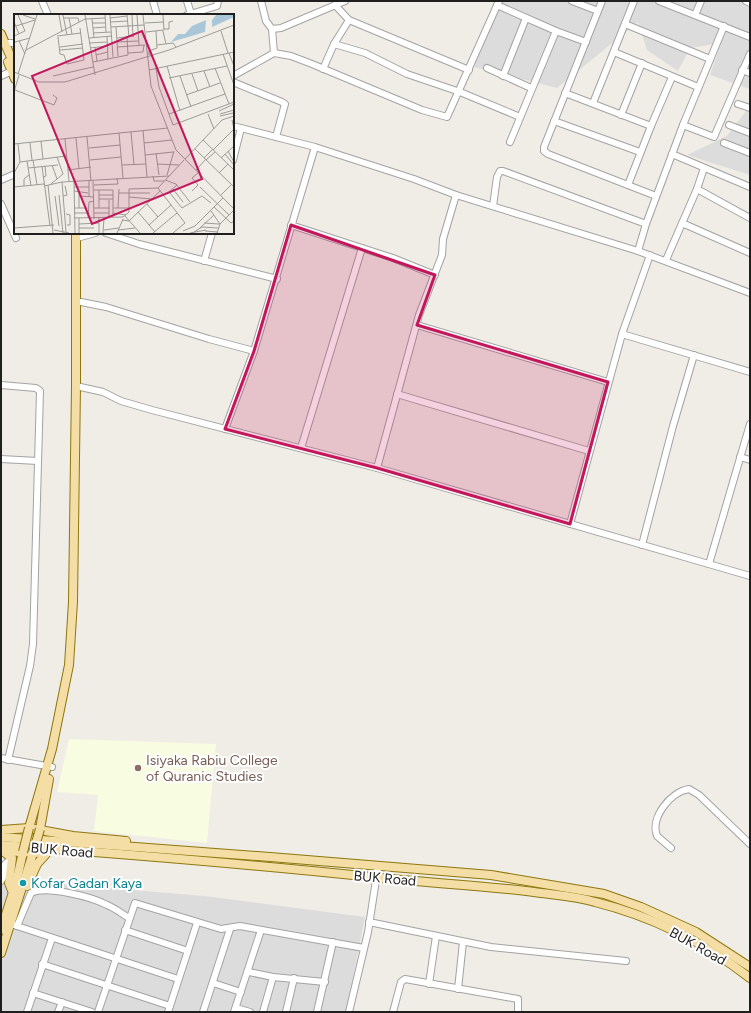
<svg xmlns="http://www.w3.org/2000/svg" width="751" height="1013" font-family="Figtree,sans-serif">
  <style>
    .residential { fill: #dddcdc }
    .education { fill: #f8fce1 }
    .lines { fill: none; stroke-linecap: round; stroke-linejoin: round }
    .minor-casing { stroke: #a3a3a3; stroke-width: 8 }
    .major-casing { stroke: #8d770d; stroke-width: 10 }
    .minor { stroke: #fff; stroke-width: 6 }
    .major { stroke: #f4dea6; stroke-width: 8 }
    .major-bridge-casing { stroke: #8d770d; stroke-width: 10; stroke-linecap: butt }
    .major-bridge { stroke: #f4dea6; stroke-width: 8 }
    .marked { fill: #c2185b; fill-opacity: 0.2; stroke: #c2185b; stroke-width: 3; stroke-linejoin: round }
    .education-dot { fill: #8d6e63; stroke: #fff; stroke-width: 1.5 }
    .culture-dot { fill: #0f9aa8; stroke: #fff; stroke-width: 1.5 }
    .labels { text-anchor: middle; stroke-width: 4; stroke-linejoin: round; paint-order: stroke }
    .education-label { font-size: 14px; fill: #785e54; stroke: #fff; text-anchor: start }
    .street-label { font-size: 14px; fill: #1f1f1f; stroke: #fff }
    .culture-label { font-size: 14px; fill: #0d838f; stroke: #fff; text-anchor: start }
    .inset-road { fill: none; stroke: #9c9b96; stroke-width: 1 }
    .view { fill: #c2185b; fill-opacity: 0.15; stroke: #c2185b; stroke-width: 2 }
    .inset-edge { fill: none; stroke: #1f1f1f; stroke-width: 2 }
  </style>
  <rect width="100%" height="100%" fill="#efede6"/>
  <g class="residential">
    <polygon points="498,1 750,1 750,89 710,75 721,43 690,48 678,71 647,50 638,22 557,88 474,67"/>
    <polygon points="750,106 750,175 687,155 727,136"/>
    <polygon points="1,879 204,896 365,917 346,1012 1,1012"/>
  </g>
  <polygon class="education" points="69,739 216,744 207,843 94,831 98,795 57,792"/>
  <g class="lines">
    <defs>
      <g id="minor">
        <polyline points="42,1 48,15"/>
        <polyline points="153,1 157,15"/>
        <polyline points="187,1 191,14"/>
        <polyline points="572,1 598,11"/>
        <polyline points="602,1 544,147 544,151 548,154 656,196"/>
        <polyline points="659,1 750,37"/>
        <polyline points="746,1 750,3"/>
        <polyline points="335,5 349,20 469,70"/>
        <polyline points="497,5 556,31 586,42"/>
        <polyline points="187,15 217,6 218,1"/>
        <polyline points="695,15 701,1"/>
        <polyline points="625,24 710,59"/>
        <polyline points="272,29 281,28 345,1"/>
        <polyline points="5,43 15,43"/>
        <polyline points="334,44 365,53 407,74 460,92 520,117"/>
        <polyline points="614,52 698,87"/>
        <polyline points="274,53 291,56 312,64 422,110 447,117 499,1"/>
        <polyline points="487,68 531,88"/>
        <polyline points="323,69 334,44 349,20"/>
        <polyline points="742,70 750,73"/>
        <polyline points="1,76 12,71"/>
        <polyline points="233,76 274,53 272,29 266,21 261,1"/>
        <polyline points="503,76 526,18"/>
        <polyline points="233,82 282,102 285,104 276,137"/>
        <polyline points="565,93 651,126"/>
        <polyline points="593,103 634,1"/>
        <polyline points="738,104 750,108"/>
        <polyline points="621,115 642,63"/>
        <polyline points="554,121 640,152"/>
        <polyline points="683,125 714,137 750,54"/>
        <polyline points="729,125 750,133"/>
        <polyline points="233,126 315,147 414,179 456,195 638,251 750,293"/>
        <polyline points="510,142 556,31"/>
        <polyline points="724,143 750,153"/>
        <polyline points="672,154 750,187"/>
        <polyline points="233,160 241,128"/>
        <polyline points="1,180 15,174"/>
        <polyline points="628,185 651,126 672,77"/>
        <polyline points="697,189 750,218"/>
        <polyline points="1,204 16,238"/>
        <polyline points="493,206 497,177 500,171 503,171 646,224"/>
        <polyline points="682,223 750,253"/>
        <polyline points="291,225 393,258 435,275"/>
        <polyline points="106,233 139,244 277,279"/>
        <polyline points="77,238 95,233"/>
        <polyline points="638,251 646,224 683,125 724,26"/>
        <polyline points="666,260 697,189 704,168"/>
        <polyline points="204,261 212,233"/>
        <polyline points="81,302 106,307 209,339 254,351"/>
        <polyline points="417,325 608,382"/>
        <polyline points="622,334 750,372"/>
        <polyline points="1,385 36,388 40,391 33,644 30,666 8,760"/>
        <polyline points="76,386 103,392 121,401 152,410 377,468 750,576"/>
        <polyline points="397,394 589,451"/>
        <polyline points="225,429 254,351 315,147"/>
        <polyline points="301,448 362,248"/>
        <polyline points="740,457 750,460"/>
        <polyline points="1,459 38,461"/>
        <polyline points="377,468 419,315 442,255 443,239 456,195"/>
        <polyline points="570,524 622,334 650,255"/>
        <polyline points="642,545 673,426 694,355"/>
        <polyline points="709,564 750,424"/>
        <polyline points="1,758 52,767"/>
        <path d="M671,848l-14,-12c-7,-18 13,-44 32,-47l10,6 51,49"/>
        <polyline points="1,881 4,876 5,864 12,858"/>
        <polyline points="369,922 491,947 626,961"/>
        <polyline points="11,924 178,979"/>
        <path d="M17,926l14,-33c15,-8 61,4 76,12 8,3 15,9 22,13"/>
        <polyline points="125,930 188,951"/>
        <polyline points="42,964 170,1006"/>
        <polyline points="249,972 273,977 325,982"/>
        <polyline points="213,983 241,992"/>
        <polyline points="429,984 436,936"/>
        <polyline points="458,989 463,942"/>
        <polyline points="33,993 92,1012"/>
        <polyline points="236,1008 250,1012"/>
        <polyline points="27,1012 52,938"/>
        <polyline points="58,1012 62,1002"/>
        <polyline points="98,1012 135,903 221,929 240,926 364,948"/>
        <polyline points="168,1012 197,923"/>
        <polyline points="203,1012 230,929"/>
        <polyline points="234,1012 261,930"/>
        <polyline points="263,1012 273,977"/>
        <polyline points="286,1012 294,978"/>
        <polyline points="317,1012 333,942"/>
        <polyline points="349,1012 368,932 378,867"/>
        <polyline points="393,1012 401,982 405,979 518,999 518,1012"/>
      </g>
      <g id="major">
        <polyline points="1,34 15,67"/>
        <polyline points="8,62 15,79"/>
        <polyline points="29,828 52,749 69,665 73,602 76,386 76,233"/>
        <polyline points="40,829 49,779"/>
        <polyline points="1,830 29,828 73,836 126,841"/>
        <polyline points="1,837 270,857 491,875 604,894 641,907 696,932 750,967"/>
        <path d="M1,845c124,9 247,19 371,32 54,6 108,8 162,15 20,3 41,4 61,10 56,14 110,41 155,76"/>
        <polyline points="1,851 40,853"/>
        <polyline points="4,852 12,858 9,883 13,893"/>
        <polyline points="27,886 37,864 46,854"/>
        <polyline points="1,930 16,883 23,852"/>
        <polyline points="1,953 33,853"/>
      </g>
    </defs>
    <use href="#minor" class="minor-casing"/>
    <use href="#major" class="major-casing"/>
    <use href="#minor" class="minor"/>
    <use href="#major" class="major"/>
    <defs>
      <g id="major-bridge">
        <polyline points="23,852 29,828"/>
        <polyline points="33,853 40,829"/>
      </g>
    </defs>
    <use href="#major-bridge" class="major-bridge-casing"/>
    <use href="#major-bridge" class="major-bridge"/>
  </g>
  <path class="marked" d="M291,225l144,50 -18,50 191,57 -38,142 -193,-56 -152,-39 29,-78z"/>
  <circle class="education-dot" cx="138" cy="768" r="4"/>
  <circle class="culture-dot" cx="23" cy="883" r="4"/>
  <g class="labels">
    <g class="education-label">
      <text x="146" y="765">Isiyaka Rabiu College<tspan x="146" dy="16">of Quranic Studies</tspan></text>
    </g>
    <g class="street-label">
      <text transform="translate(62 850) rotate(5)" y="5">BUK Road</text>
      <text transform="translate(385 878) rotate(5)" y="5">BUK Road</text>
      <text transform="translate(698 946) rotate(29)" y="5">BUK Road</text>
    </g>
    <g class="culture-label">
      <text x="31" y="888">Kofar Gadan Kaya</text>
    </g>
  </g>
  <g transform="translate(14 14)">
    <rect width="220" height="220" fill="#efede6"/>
    <path d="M202,1h18v2l-22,10v-7zM192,6l-1,12 -34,10 7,-8h7l7,-8z" fill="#aac7d9"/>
    <path class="inset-road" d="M9,1l12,4M45,1l3,17M49,1l4,20M71,1l10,60M91,1l1,17M96,1l3,42M113,1l2,22M118,1l1,22M123,1l2,30M129,1l8,71 25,64 58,59M50,4h14l1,4M55,4l3,16M96,4l17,-2M78,5l2,19M0,8l5,12M96,8l18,-1M78,9h13M131,9l19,-1M2,12l19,-6M97,13l33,-2M102,13l2,29M79,14l12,-1M150,15h5v-7l4,-1M149,17l3,13M207,17l7,22M132,18l18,-2 -1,-15M79,19l18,-1M0,22l11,-5 -7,-16M43,22l24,-3M93,22l1,23M44,23l2,17 4,1 3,9 17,-4 -4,-32M75,24l23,-2M103,24l17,-2M5,27l6,13M1,28l15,-4M103,28l21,-1M75,29l18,-1M143,31l16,-2 3,4M46,33l23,-3M81,33l2,14M104,33l27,-2M76,34l17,-2M12,36l59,-31 20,-1M46,36l23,-2M114,39l15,-1 1,-7M215,39l5,13M209,40l11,31M82,41l12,-3M135,41v-4l8,-3 -1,-17M79,48l35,-7 -1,-18M153,52l13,45M201,54l14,36M142,55l3,18 14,38 61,-23M135,56l85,-18M190,57l6,16M0,58l25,10h26l104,-32 65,-25M4,60l19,-59M178,60l6,17M39,62l40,-9M166,62l11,31M155,64l58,-12M1,76l39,15 3,-7 -4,-3M0,78l5,-17M172,81l34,-12M205,97l15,-7M155,100l56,-20M194,100l6,15M206,100l14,-4M206,102l13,-3M129,116l4,47M117,118l3,33M105,119l4,45M73,123l4,44M62,124l3,31M51,125l4,42M189,126l31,30M27,127l2,18M16,129l2,17M130,129l28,-3M0,130l154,-16M75,134l31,-3M181,135l39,38M199,136l21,-21 -2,-9M214,137l6,11M142,139l3,22M211,140l9,11M131,141l28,-3M190,144l9,-9M207,144l13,-12M171,145l37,-39 12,-4M19,146l4,25M76,146l31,-3M192,146l9,-8M13,147l4,25M6,148l46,-6M143,150l22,1M38,151l5,14M108,151l24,-1M28,152l8,60M14,154l30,-3M54,156l23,-3M182,156l10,-11M0,159l6,-11 -2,-18M205,159l9,-9M153,161l7,-24M139,162l1,5h10M29,163l3,-1 -1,-10M151,166l11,4 14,18M60,167l1,52M79,167l1,38M48,168l4,50M37,170l12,-10 -6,-17M34,171l5,48M80,171l24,-1 -1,-6M163,171l-8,7 13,16 20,-12 9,7M10,172v-7l5,-4M30,172l18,-4 107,-6M0,173l30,-3M60,173h15M186,173l29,28M159,175l10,13M80,176h19v28M60,177l14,2M178,177l6,-6 -6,-7 6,-5M105,179h31M45,181l4,38M85,181h14M207,181l10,-10M41,182l4,30M49,182l4,-1 -2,-9M65,182l15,1M75,183v-16M115,183l23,2M85,185h14M95,186v18M133,190l11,13M200,193l17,16 3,-2M60,194h13M65,194v-16M80,194h15M85,194v-18M99,194h16M104,194l1,-19M197,197l9,13M124,198l17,20M60,199h15M80,199h15M99,199l13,2M52,200l4,1v10h-3M111,202l15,17M60,204l49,-1 6,-5v-23l29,-1M65,204v15M74,204l1,-16 5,-1M85,204v15M108,206l7,1 31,-30M190,209l15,1M65,210l20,-1M135,211l22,-20M0,214l40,-3M65,214h15M186,214l14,-13M40,216l15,3M90,216l15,-2M104,216l17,-2M169,217l12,-5 28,-28M191,217l13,1M180,218l8,-5 16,1M89,219l1,-15M103,219l6,-14M139,219l24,-20M159,219l12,-10 -27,-35 26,-28M176,219l16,-3M203,219l3,-9 14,-14"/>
    <path class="view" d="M128,17l60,148 -110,45 -60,-148z"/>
    <rect width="220" height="220" class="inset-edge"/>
  </g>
  <rect width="751" height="1013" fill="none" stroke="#1f1f1f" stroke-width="4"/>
</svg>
